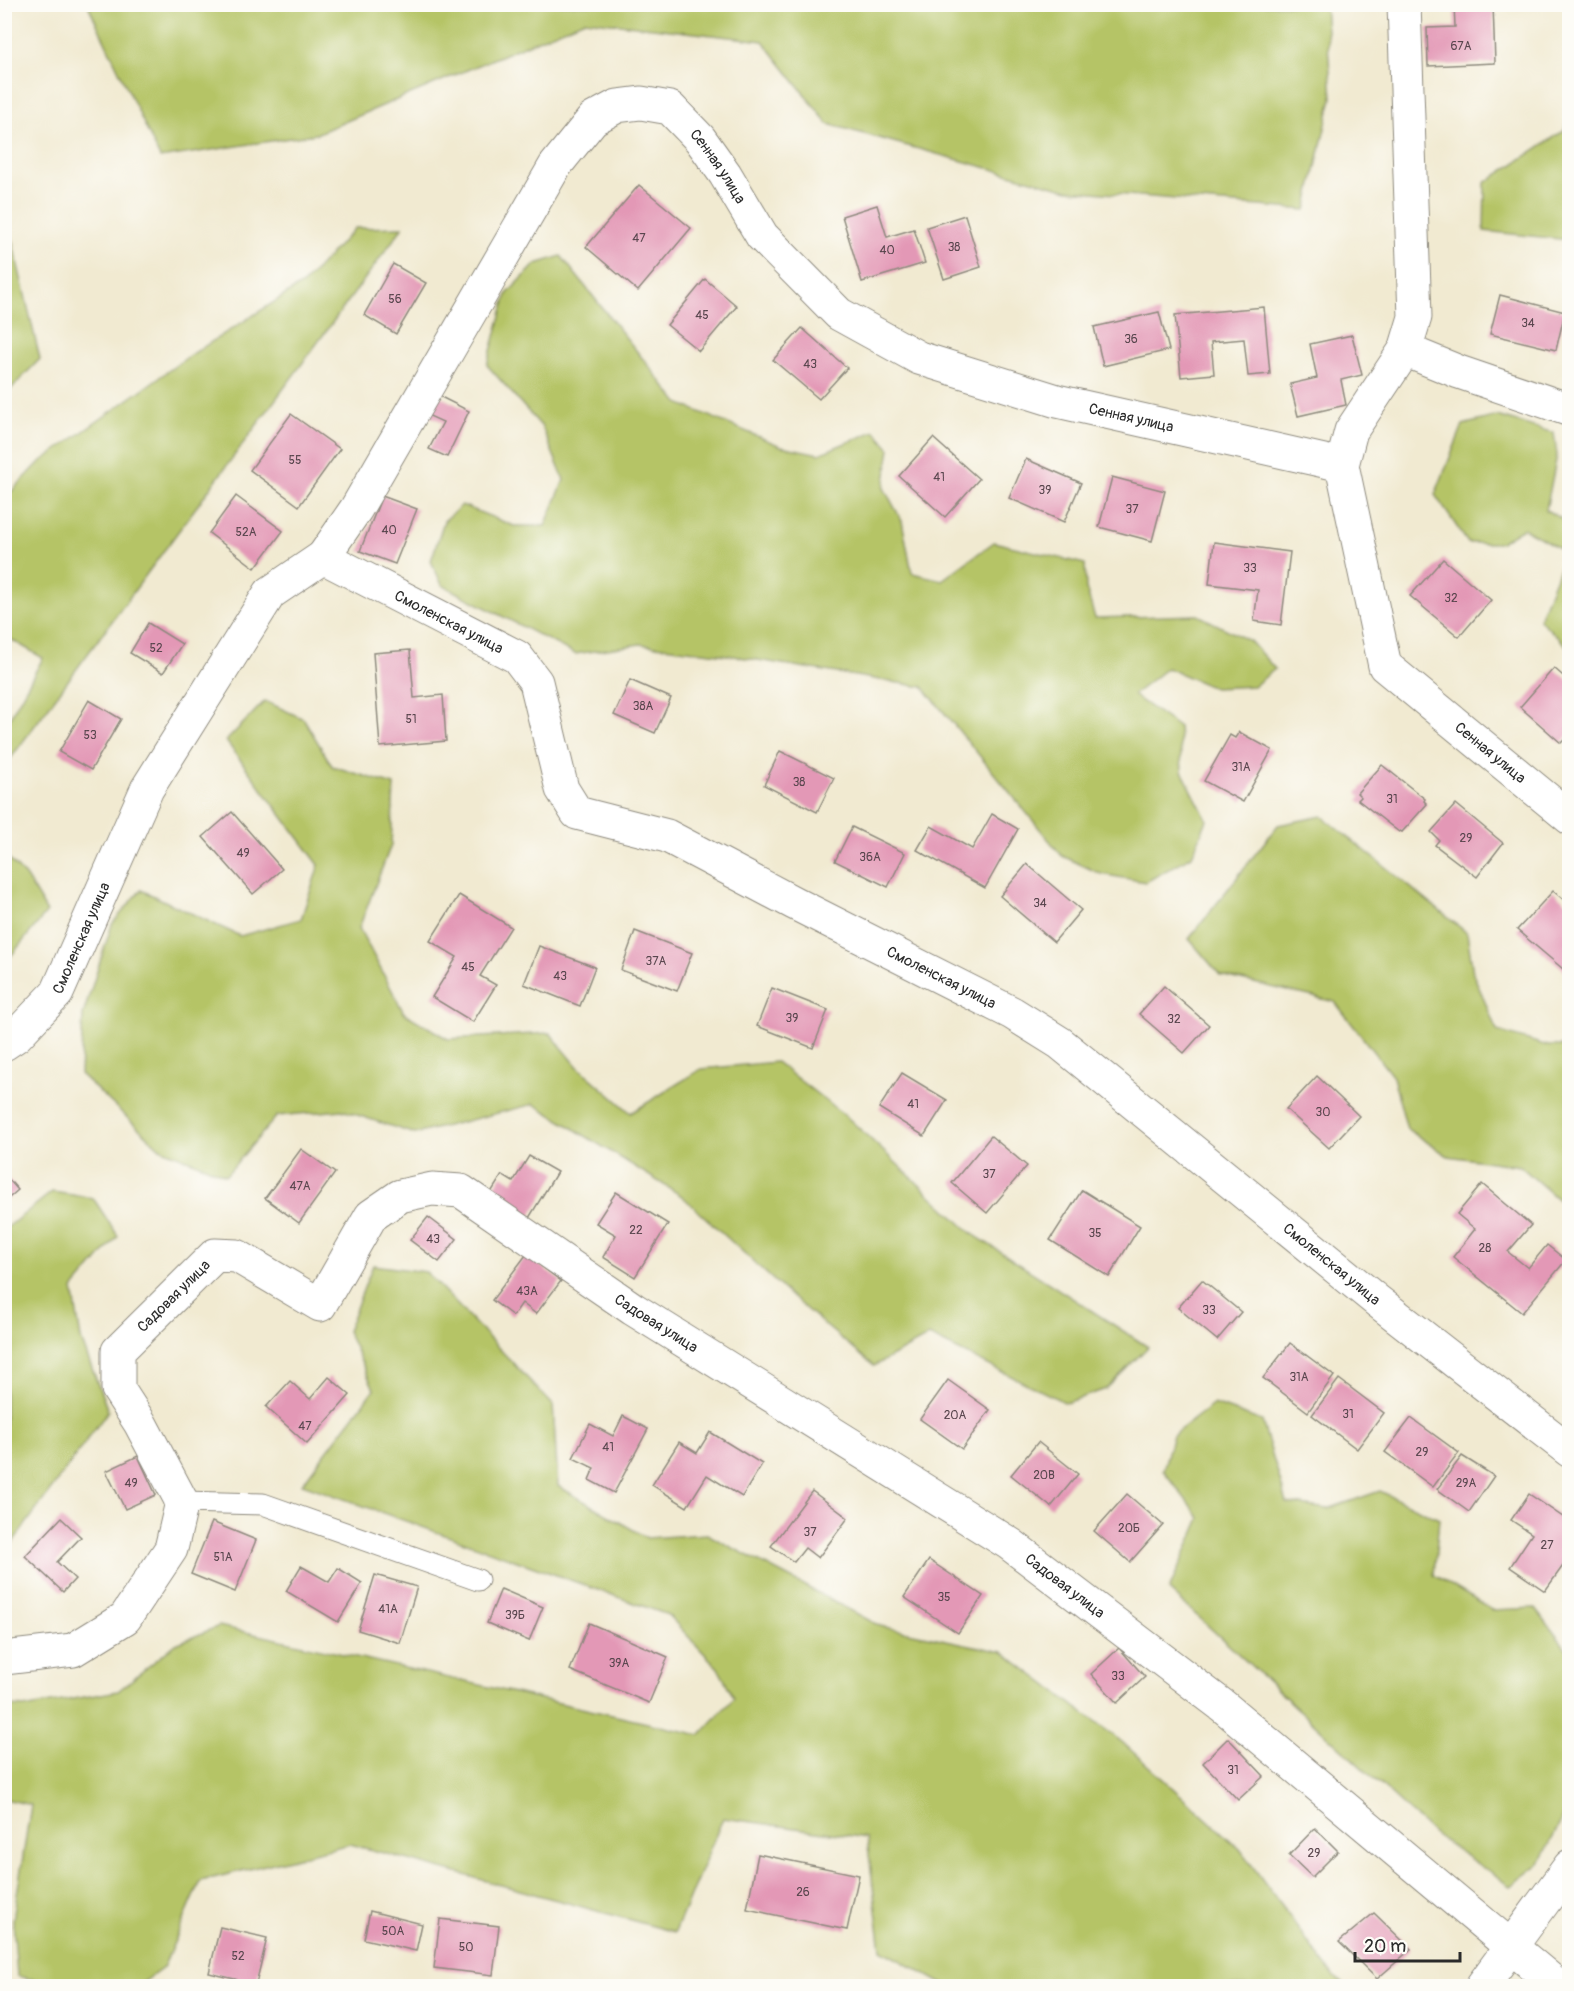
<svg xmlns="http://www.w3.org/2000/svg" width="1574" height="1991" font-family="Pangolin,sans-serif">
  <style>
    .green { fill: #b5c466; stroke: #707848; stroke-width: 1.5 }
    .building { fill: #e398b6 }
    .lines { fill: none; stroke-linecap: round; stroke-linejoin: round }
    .lane-casing { stroke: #8e8a7e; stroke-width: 23 }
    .street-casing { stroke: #8e8a7e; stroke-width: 35 }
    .lane { stroke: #fff; stroke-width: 21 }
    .street { stroke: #fff; stroke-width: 33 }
    .labels { text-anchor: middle; stroke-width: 6; stroke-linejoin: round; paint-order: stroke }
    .number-label { font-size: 12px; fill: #59464e }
    .street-label { font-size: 15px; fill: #2b2b2b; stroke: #fdfcf7 }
  </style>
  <rect width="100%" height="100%" fill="#fdfcf7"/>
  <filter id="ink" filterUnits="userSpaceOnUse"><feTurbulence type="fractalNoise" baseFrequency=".0167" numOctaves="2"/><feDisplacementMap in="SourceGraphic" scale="12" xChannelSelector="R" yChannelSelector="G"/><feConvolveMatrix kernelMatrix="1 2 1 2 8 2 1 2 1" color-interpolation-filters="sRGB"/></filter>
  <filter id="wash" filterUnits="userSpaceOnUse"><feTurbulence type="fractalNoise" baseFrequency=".008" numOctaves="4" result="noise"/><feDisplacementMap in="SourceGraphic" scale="24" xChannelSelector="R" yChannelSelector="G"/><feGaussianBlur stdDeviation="1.35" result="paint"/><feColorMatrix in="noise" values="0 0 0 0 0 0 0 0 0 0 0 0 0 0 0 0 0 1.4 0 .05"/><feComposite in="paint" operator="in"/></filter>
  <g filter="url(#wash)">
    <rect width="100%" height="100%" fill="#f1ead1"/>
    <g class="green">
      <polygon points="88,5 1325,5 1332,98 1306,210 1068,190 828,124 763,41 585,20 316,134 160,158"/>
      <polygon points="1569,106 1569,240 1484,231 1485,183 1565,130"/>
      <polygon points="4,206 40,359 5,395 4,395"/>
      <polygon points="403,227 5,766 5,726 43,658 5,636 5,498 39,463 189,356 304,283 355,228"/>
      <polygon points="561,256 678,403 781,446 819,454 875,431 890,449 884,488 902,521 912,573 942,580 994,542 1085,564 1086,588 1095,618 1198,615 1250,641 1275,669 1254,686 1214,688 1167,668 1133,695 1179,727 1182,771 1207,820 1192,856 1146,882 1101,874 1062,856 923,687 727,655 640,644 575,654 442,585 431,561 444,521 462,505 514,526 545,526 564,480 542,427 487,365 507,294 536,264"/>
      <polygon points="1497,416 1554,433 1557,455 1546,510 1569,523 1569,648 1539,619 1566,552 1523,528 1499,543 1468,543 1435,495 1463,425"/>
      <polygon points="265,701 304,719 332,766 394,785 391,845 359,928 404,1013 448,1039 550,1033 578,1067 631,1113 701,1069 776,1062 848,1118 971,1233 1148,1347 1106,1389 1066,1403 929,1336 874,1366 794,1299 682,1196 534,1104 415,1134 342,1110 277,1116 226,1175 160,1148 80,1074 83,1015 112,924 141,890 240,936 301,919 319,865 226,741"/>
      <polygon points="1322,816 1467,933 1473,973 1497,1031 1548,1046 1569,1046 1569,1209 1520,1166 1448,1156 1407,1129 1393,1077 1335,1002 1220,975 1189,939 1278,825"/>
      <polygon points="5,855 26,877 47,912 5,963"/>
      <polygon points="52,1192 93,1198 118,1236 73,1289 81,1339 108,1411 5,1553 5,1229"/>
      <polygon points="373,1265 426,1272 553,1405 558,1486 647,1538 707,1534 880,1626 1003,1652 1122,1742 1240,1849 1330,1972 1346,1986 946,1986 881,1950 867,1838 723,1818 675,1932 350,1844 201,1881 163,1968 138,1986 63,1986 17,1976 13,1920 31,1805 5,1799 5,1706 29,1707 118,1691 176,1644 219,1626 700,1735 734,1698 718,1668 668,1615 302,1484 374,1389 347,1331"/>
      <polygon points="1214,1404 1262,1421 1287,1503 1328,1509 1380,1491 1439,1519 1434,1575 1492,1610 1535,1608 1569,1652 1569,1805 1540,1863 1510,1886 1435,1835 1169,1590 1200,1518 1163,1470 1173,1435"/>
    </g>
    <g id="blocks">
      <g class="building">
        <polygon points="1454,4 1493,4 1495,63 1428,66 1427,28 1455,27"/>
        <polygon points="639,185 691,228 638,291 586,247"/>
        <polygon points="877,205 887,237 914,229 925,263 862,282 842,216"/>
        <polygon points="965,215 981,267 944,279 927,227"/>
        <polygon points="393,264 426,283 396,334 364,315"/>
        <polygon points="705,279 737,306 699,351 667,325"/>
        <polygon points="1500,295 1565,312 1556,350 1490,334"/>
        <polygon points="1264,307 1270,374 1248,376 1244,339 1211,342 1214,374 1181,377 1175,315"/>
        <polygon points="1159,312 1169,350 1103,366 1094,327"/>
        <polygon points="802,328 847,368 819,399 773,360"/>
        <polygon points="1352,335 1362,375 1341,380 1346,405 1298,416 1290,384 1317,378 1310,344"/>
        <polygon points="435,394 469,411 447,457 429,449 443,422 425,414"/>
        <polygon points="291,414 340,449 299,506 250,470"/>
        <polygon points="933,438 979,479 945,517 899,476"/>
        <polygon points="1026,459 1081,483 1064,522 1009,498"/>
        <polygon points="1112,477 1165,491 1152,541 1099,527"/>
        <polygon points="236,496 283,531 255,568 209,533"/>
        <polygon points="382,496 417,509 395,564 360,551"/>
        <polygon points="1214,542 1290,552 1281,625 1254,621 1258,590 1209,584"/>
        <polygon points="1443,559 1491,600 1459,637 1410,596"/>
        <polygon points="148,623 182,644 163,673 130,653"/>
        <polygon points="410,650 414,698 443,695 446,741 380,747 373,653"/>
        <polygon points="1554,668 1570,682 1570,734 1561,743 1520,707"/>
        <polygon points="630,680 671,698 655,733 614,715"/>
        <polygon points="89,700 121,719 91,770 59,752"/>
        <polygon points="1239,732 1272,750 1243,802 1204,781 1230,735 1235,738"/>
        <polygon points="780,751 834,778 817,812 764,785"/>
        <polygon points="1382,765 1425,799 1424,801 1427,804 1402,832 1400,831 1399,832 1358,800 1361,797 1357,793"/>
        <polygon points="1456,804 1503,843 1477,877 1435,845 1439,840 1431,832"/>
        <polygon points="232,812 282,869 253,894 203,837"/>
        <polygon points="992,814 1018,829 985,888 917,850 931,826 972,849"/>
        <polygon points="852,827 905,853 888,887 835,861"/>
        <polygon points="1027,864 1081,910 1054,942 1000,896"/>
        <polygon points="1553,891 1570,905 1570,975 1517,930"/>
        <polygon points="459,895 511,927 480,976 496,985 473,1022 432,997 457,957 430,941"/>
        <polygon points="635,931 692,953 677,991 621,970"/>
        <polygon points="539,946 595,967 580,1006 524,984"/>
        <polygon points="1164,986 1209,1025 1184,1053 1139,1014"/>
        <polygon points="772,988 828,1010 813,1048 757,1026"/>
        <polygon points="902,1073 947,1100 924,1136 879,1108"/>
        <polygon points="1317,1076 1359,1116 1329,1148 1286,1109"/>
        <polygon points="991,1136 1027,1166 987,1213 952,1183"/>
        <polygon points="301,1149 335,1173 299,1223 265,1198"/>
        <polygon points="529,1156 557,1172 529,1218 490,1194 502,1175 513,1182"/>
        <polygon points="4,1174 18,1190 4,1202"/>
        <polygon points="1482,1184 1531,1225 1508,1252 1528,1268 1547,1245 1566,1260 1522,1313 1453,1257 1475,1229 1457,1214"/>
        <polygon points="1082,1190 1140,1226 1109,1277 1050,1240"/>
        <polygon points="616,1192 668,1224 635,1277 603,1257 616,1235 596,1223"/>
        <polygon points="428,1217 457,1239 439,1262 410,1240"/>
        <polygon points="526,1255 561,1281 536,1314 522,1303 513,1316 492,1300"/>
        <polygon points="1202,1280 1241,1312 1217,1340 1178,1308"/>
        <polygon points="1290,1343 1334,1376 1308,1412 1263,1378"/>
        <polygon points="329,1377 350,1395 307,1444 266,1407 290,1381 310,1399"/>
        <polygon points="1339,1379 1384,1413 1357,1449 1312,1415"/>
        <polygon points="948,1380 990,1410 962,1449 920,1419"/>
        <polygon points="623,1416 648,1429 614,1493 589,1480 594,1468 573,1458 590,1424 613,1436"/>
        <polygon points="1411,1418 1459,1453 1433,1487 1385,1452"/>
        <polygon points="710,1432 762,1464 742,1497 707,1475 687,1507 652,1485 679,1442 697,1453"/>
        <polygon points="1038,1442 1078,1474 1051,1507 1011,1475"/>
        <polygon points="138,1456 156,1495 125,1509 106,1471"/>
        <polygon points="1462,1456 1494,1476 1469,1512 1437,1489"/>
        <polygon points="812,1491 848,1518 818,1558 805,1548 794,1562 771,1546"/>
        <polygon points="1127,1494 1163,1525 1130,1562 1094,1531"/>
        <polygon points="1529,1494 1570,1522 1570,1556 1545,1591 1510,1567 1532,1534 1511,1520"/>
        <polygon points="61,1518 81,1537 57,1562 75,1579 63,1592 25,1556"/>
        <polygon points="212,1522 256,1540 235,1592 191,1574"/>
        <polygon points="929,1560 983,1596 958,1633 904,1597"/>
        <polygon points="301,1566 329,1582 338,1568 362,1583 338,1622 286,1591"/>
        <polygon points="375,1575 417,1587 400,1643 358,1630"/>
        <polygon points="501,1589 543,1607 529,1641 487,1623"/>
        <polygon points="589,1623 668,1657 649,1703 570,1670"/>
        <polygon points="1119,1648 1145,1677 1117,1703 1091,1674"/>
        <polygon points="1228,1738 1264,1776 1238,1800 1203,1763"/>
        <polygon points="1315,1828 1338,1851 1312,1877 1289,1855"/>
        <polygon points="758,1854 859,1875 847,1930 747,1909"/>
        <polygon points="370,1911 422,1924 416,1951 364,1939"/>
        <polygon points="1374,1913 1411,1949 1377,1979 1339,1942"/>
        <polygon points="440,1919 499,1926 493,1975 434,1968"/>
        <polygon points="220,1927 267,1938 256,1984 209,1973"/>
      </g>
    </g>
  </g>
  <g filter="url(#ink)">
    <use href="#blocks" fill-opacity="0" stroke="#8e8a7e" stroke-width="1.5"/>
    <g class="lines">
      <defs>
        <polyline id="lane" points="182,1502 263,1504 478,1580"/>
        <g id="street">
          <polyline points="1405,350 1459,372 1570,410"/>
          <polyline points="1342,465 1351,431 1405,350 1415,317 1404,4"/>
          <path id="s1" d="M323,557l33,-48 199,-343 38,-47 24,-13 24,-3 29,5 30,31 25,35 37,62 77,78 80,44 138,43 285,64 43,201 185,152"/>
          <path id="s2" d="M4,1044l12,-8 41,-43 90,-204 123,-196 53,-36 194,100 19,25 26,107 15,24 90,23 127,67 218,110 48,30 316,257 194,151"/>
          <path id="s3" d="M4,1658l69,-8 52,-32 46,-69 11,-47 -42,-79 -22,-34v-38l97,-96 22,1 83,49 51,-89 29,-20 32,-7 29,2 172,118 377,235 213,162 335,280"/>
          <polyline points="1482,1986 1570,1866"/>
        </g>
      </defs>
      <use href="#lane" class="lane-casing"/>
      <use href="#street" class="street-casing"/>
      <use href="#lane" class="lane"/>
      <use href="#street" class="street"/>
    </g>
  </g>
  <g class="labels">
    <g class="number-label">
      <text x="1461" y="50">67А</text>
      <text x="639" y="242">47</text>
      <text x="954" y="251">38</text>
      <text x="887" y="254">40</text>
      <text x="395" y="303">56</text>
      <text x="702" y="319">45</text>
      <text x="1528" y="327">34</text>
      <text x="1131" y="343">36</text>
      <text x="810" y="368">43</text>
      <text x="295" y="464">55</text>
      <text x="939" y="481">41</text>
      <text x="1045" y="494">39</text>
      <text x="1132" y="513">37</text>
      <text x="389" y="534">40</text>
      <text x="246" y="536">52А</text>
      <text x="1250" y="572">33</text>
      <text x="1451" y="602">32</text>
      <text x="156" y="652">52</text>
      <text x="643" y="710">38А</text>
      <text x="411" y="723">51</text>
      <text x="90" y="739">53</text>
      <text x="1241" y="771">31А</text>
      <text x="799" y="786">38</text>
      <text x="1392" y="803">31</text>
      <text x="1466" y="842">29</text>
      <text x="243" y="857">49</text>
      <text x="870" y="861">36А</text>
      <text x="1040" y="907">34</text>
      <text x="656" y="965">37А</text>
      <text x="468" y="971">45</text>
      <text x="560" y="980">43</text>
      <text x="792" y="1022">39</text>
      <text x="1174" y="1023">32</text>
      <text x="913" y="1108">41</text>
      <text x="1323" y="1116">30</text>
      <text x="989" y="1178">37</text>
      <text x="300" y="1190">47А</text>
      <text x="636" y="1234">22</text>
      <text x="1095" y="1237">35</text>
      <text x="433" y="1243">43</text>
      <text x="1485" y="1252">28</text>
      <text x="527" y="1295">43А</text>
      <text x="1209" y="1314">33</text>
      <text x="1299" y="1381">31А</text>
      <text x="1348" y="1418">31</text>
      <text x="955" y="1419">20А</text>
      <text x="305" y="1430">47</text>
      <text x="608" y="1451">41</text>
      <text x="1422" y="1456">29</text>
      <text x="1044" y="1479">20В</text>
      <text x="131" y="1487">49</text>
      <text x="1466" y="1487">29А</text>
      <text x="1129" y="1532">20Б</text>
      <text x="810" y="1536">37</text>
      <text x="1547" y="1549">27</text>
      <text x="223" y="1561">51А</text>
      <text x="944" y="1601">35</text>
      <text x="388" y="1613">41А</text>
      <text x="515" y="1619">39Б</text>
      <text x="619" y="1667">39А</text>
      <text x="1118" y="1680">33</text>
      <text x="1233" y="1774">31</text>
      <text x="1314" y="1857">29</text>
      <text x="803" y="1896">26</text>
      <text x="393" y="1935">50А</text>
      <text x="466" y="1951">50</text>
      <text x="238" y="1960">52</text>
    </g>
    <g class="street-label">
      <text dy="5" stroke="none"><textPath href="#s1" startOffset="672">Сенная улица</textPath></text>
      <text dy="5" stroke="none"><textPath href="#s1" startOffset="1176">Сенная улица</textPath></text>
      <text dy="5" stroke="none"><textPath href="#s2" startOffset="734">Смоленская улица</textPath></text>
      <text dy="5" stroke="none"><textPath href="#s1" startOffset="1734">Сенная улица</textPath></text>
      <text dy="5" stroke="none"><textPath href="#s2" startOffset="134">Смоленская улица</textPath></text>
      <text dy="5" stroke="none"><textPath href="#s2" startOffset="1382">Смоленская улица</textPath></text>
      <text dy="5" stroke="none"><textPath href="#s2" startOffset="1868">Смоленская улица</textPath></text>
      <text dy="5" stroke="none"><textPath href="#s3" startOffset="508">Садовая улица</textPath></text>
      <text dy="5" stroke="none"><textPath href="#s3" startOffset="1120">Садовая улица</textPath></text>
      <text dy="5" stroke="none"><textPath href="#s3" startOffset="1606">Садовая улица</textPath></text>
    </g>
  </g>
  <rect width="1574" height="1991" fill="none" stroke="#fdfcf7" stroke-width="24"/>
  <path d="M1355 1952v9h105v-9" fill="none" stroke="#2b2b2b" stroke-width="3"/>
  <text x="1364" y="1952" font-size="18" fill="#2b2b2b" stroke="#fdfcf7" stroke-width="4.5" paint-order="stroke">20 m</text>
</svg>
